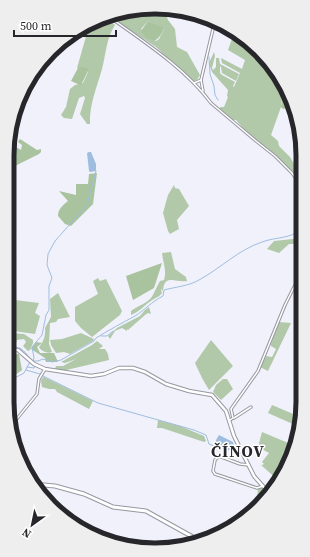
<svg xmlns="http://www.w3.org/2000/svg" width="310" height="557" font-family="'Source Serif 4',serif">
  <style>
    .green { fill: #b1c9a8; fill-rule: evenodd }
    .forest { fill: #a8c39e }
    .water { fill: #9fbedf }
    .lines { fill: none; stroke-linecap: round; stroke-linejoin: round }
    .stream { stroke: #9fbedf; stroke-width: 1 }
    .minor-casing { stroke: #9798a1; stroke-width: 3.5 }
    .tertiary-casing { stroke: #9798a1; stroke-width: 4.5 }
    .secondary-casing { stroke: #9798a1; stroke-width: 5 }
    .minor { stroke: #fff; stroke-width: 1.5 }
    .tertiary { stroke: #fff; stroke-width: 2.5 }
    .secondary { stroke: #fff; stroke-width: 3 }
    .labels { text-anchor: middle; stroke-width: 3; stroke-linejoin: round; paint-order: stroke }
    .district-label { font-size: 16px; font-weight: bold; letter-spacing: 1px; fill: #27272b; stroke: #fff }
    .rim { fill: none; stroke: #27272b; stroke-width: 5 }
  </style>
  <rect width="100%" height="100%" fill="#f0f1fb"/>
  <g class="green">
    <path d="M159,9l6,3 3,8 7,9 2,18 10,5 13,23 -3,5 -4,2 -37,-35 -47,-31 8,-4zM148,21l16,8 -5,10 -3,2 -15,-12z"/>
    <path d="M106,18l9,7c-9,14 -9,29 -13,44 -5,18 -13,36 -12,55h-3l-7,-10 5,-16 -1,-2 -5,2 -7,21 -8,-1 -3,-3 5,-8 4,-18 5,-4 8,-2 5,-11v-4h-11l12,-42z"/>
    <polygon points="235,33 278,73 283,86 281,107 271,135 278,141 279,146 290,157 299,172 298,176 296,177 274,154 247,133 236,120 232,120 218,109 221,107 224,107 228,97 227,96 228,90 212,72 209,63 214,52 215,56 212,68 213,70 216,67 216,58 219,58 220,64 239,74 236,81 222,73 221,67 220,66 220,73 222,75 235,82 233,86 234,87 240,73 222,63 221,58 242,69 245,60 228,50 232,39"/>
    <polygon points="174,185 175,188 179,189 189,206 177,220 179,229 170,234 168,231 163,213 168,195"/>
    <polygon points="302,238 302,244 289,244 279,253 267,249 274,241"/>
    <path d="M171,252l4,17 11,8 1,4c-11,2 -23,-8 -24,10l-2,-2v1l1,3c-3,4 -5,4 -8,6 -8,4 -14,13 -23,16v-4c6,-5 18,-8 22,-16 2,-4 4,-9 7,-14l4,-1c3,-10 -1,-17 -2,-27z"/>
    <polygon points="98,278 100,281 106,279 122,311 120,315 92,337 81,328 75,321 75,307 98,294 93,281"/>
    <path d="M58,293l12,24 -12,2 -2,3 -6,1 -1,21 3,8c-4,2 -11,-1 -13,-5 4,-4 7,-12 6,-19l6,-11 -1,-18z"/>
    <polygon points="7,299 39,303 35,313 40,316 35,334 7,330"/>
    <polygon points="149,307 151,314 148,313 145,315 128,330 127,329 127,331 122,328 115,331 110,339 108,336 117,328 140,316 145,310"/>
    <polygon points="279,322 291,323 268,371 260,367 266,356 272,357 276,349 271,346 271,344"/>
    <polygon points="10,333 24,334 33,340 33,343 30,350 28,351 23,346 26,342 24,339 17,340 16,343 14,343 13,340 7,342 7,344 7,334"/>
    <polygon points="81,333 94,339 93,341 70,354 64,352 56,353 51,345 50,340 62,339"/>
    <polygon points="211,340 233,366 209,390 202,378 195,363"/>
    <polygon points="97,341 103,346 99,349 105,349 108,354 109,360 62,371 55,369 56,366 63,366 76,359 65,363 61,362 92,345"/>
    <polygon points="44,377 91,400 93,401 89,409 57,392 55,389 49,389 42,387 41,381 42,378"/>
    <polygon points="223,379 227,379 233,389 221,400 213,392 216,385"/>
    <polygon points="272,405 298,416 295,425 268,413"/>
    <polygon points="158,420 180,426 204,436 206,441 204,442 162,428 157,428"/>
    <polygon points="262,432 293,445 283,476 279,481 261,465 262,465 264,464 262,462 269,453 258,447"/>
    <polygon points="260,488 263,488 269,494 263,501 257,498 258,489"/>
  </g>
  <g class="forest">
    <path d="M148,21l16,7c-6,16 -14,16 -23,3z"/>
    <polygon points="81,67 88,68 88,71 81,85 80,85 71,81 78,68"/>
    <polygon points="284,87 291,107 283,109 281,107"/>
    <polygon points="20,139 37,150 41,149 41,152 39,154 15,166 14,168 15,178 7,180 7,146 8,142 21,150 22,145 18,142"/>
    <path d="M97,173l-4,31 -22,22 -6,-2 -7,-8c0,-7 5,-11 10,-15l-9,-10 17,4v-11h12l1,-10z"/>
    <polygon points="162,263 154,288 133,300 126,276"/>
    <polygon points="36,342 42,343 37,347 40,353 54,353 58,362 46,362 45,358 31,349"/>
    <polygon points="7,354 19,354 22,370 7,381"/>
  </g>
  <g class="water">
    <polygon points="89,152 91,152 96,164 96,171 90,172 89,171 87,153"/>
    <polygon points="219,435 233,442 236,451 214,448 216,440"/>
  </g>
  <g class="lines">
    <g class="stream">
      <polyline points="209,57 210,74 214,86 215,95 218,100"/>
      <polyline points="101,336 107,336 113,331"/>
      <path d="M7,347c14,-1 16,2 24,13"/>
      <path d="M33,361h5l5,-2 9,3 9,-2 33,-19 2,-3c13,-8 26,-15 39,-22 10,-6 16,-14 28,-20l1,-6c11,-3 25,-4 35,-10 22,-12 39,-30 63,-38 13,-5 29,-3 40,-13"/>
      <polyline points="33,361 34,358 32,347 42,335 46,315 49,310 49,286 52,278 47,265 48,254 55,241 87,205 96,171"/>
      <polyline points="27,367 34,368 35,366"/>
      <polyline points="26,370 40,374"/>
      <polyline points="43,376 98,403 194,430 206,435 209,444 214,446"/>
      <polyline points="7,382 24,373 30,362"/>
    </g>
    <defs>
      <g id="minor">
        <path d="M108,16c35,25 77,52 103,87l45,38 19,15 17,17 10,14"/>
        <polyline points="200,17 199,19 211,22 213,29 201,80 203,91"/>
        <polyline points="194,83 201,80"/>
        <polyline points="296,209 302,206"/>
        <polyline points="234,418 251,407"/>
        <polyline points="230,420 233,418 231,409 258,371 285,305 293,289 302,274"/>
        <polyline points="11,426 37,394 39,379 45,369"/>
        <polyline points="14,444 17,454"/>
        <polyline points="249,465 240,464 219,456 215,460 213,471 215,474 257,488 263,486"/>
      </g>
      <polyline id="tertiary" points="7,350 18,350 34,364 45,369 91,376 104,374 119,368 133,368 145,372 166,384 189,391 212,395 226,411 234,436 254,476 269,493"/>
      <polyline id="secondary" points="33,484 55,486 84,494 113,507 146,511 200,541"/>
    </defs>
    <use href="#minor" class="minor-casing"/>
    <use href="#tertiary" class="tertiary-casing"/>
    <use href="#secondary" class="secondary-casing"/>
    <use href="#minor" class="minor"/>
    <use href="#tertiary" class="tertiary"/>
    <use href="#secondary" class="secondary"/>
  </g>
  <g class="labels">
    <g class="district-label">
      <text x="238" y="457">ČÍNOV</text>
    </g>
  </g>
  <path d="M0 0H310V557H0ZM155 14H155A141 141 0 0 1 296 155V402A141 141 0 0 1 155 543H155A141 141 0 0 1 14 402V155A141 141 0 0 1 155 14Z" fill="#eee" fill-rule="evenodd"/>
  <path class="rim" d="M155 14H155A141 141 0 0 1 296 155V402A141 141 0 0 1 155 543H155A141 141 0 0 1 14 402V155A141 141 0 0 1 155 14Z"/>
  <g transform="translate(32 525) rotate(213)" stroke="#ffffff" stroke-width="3" paint-order="stroke">
  <path d="M0-3L7 15L0 10L-7 15Z" fill="#27272b"/>
  <text y="-6" font-size="11" font-weight="bold" text-anchor="middle" fill="#27272b">N</text>
  </g>
  <path d="M14 30v6h102v-6" fill="none" stroke="#27272b" stroke-width="2"/>
  <text x="20" y="30" font-size="12" fill="#27272b" stroke="#ffffff" stroke-width="3" paint-order="stroke">500 m</text>
</svg>
